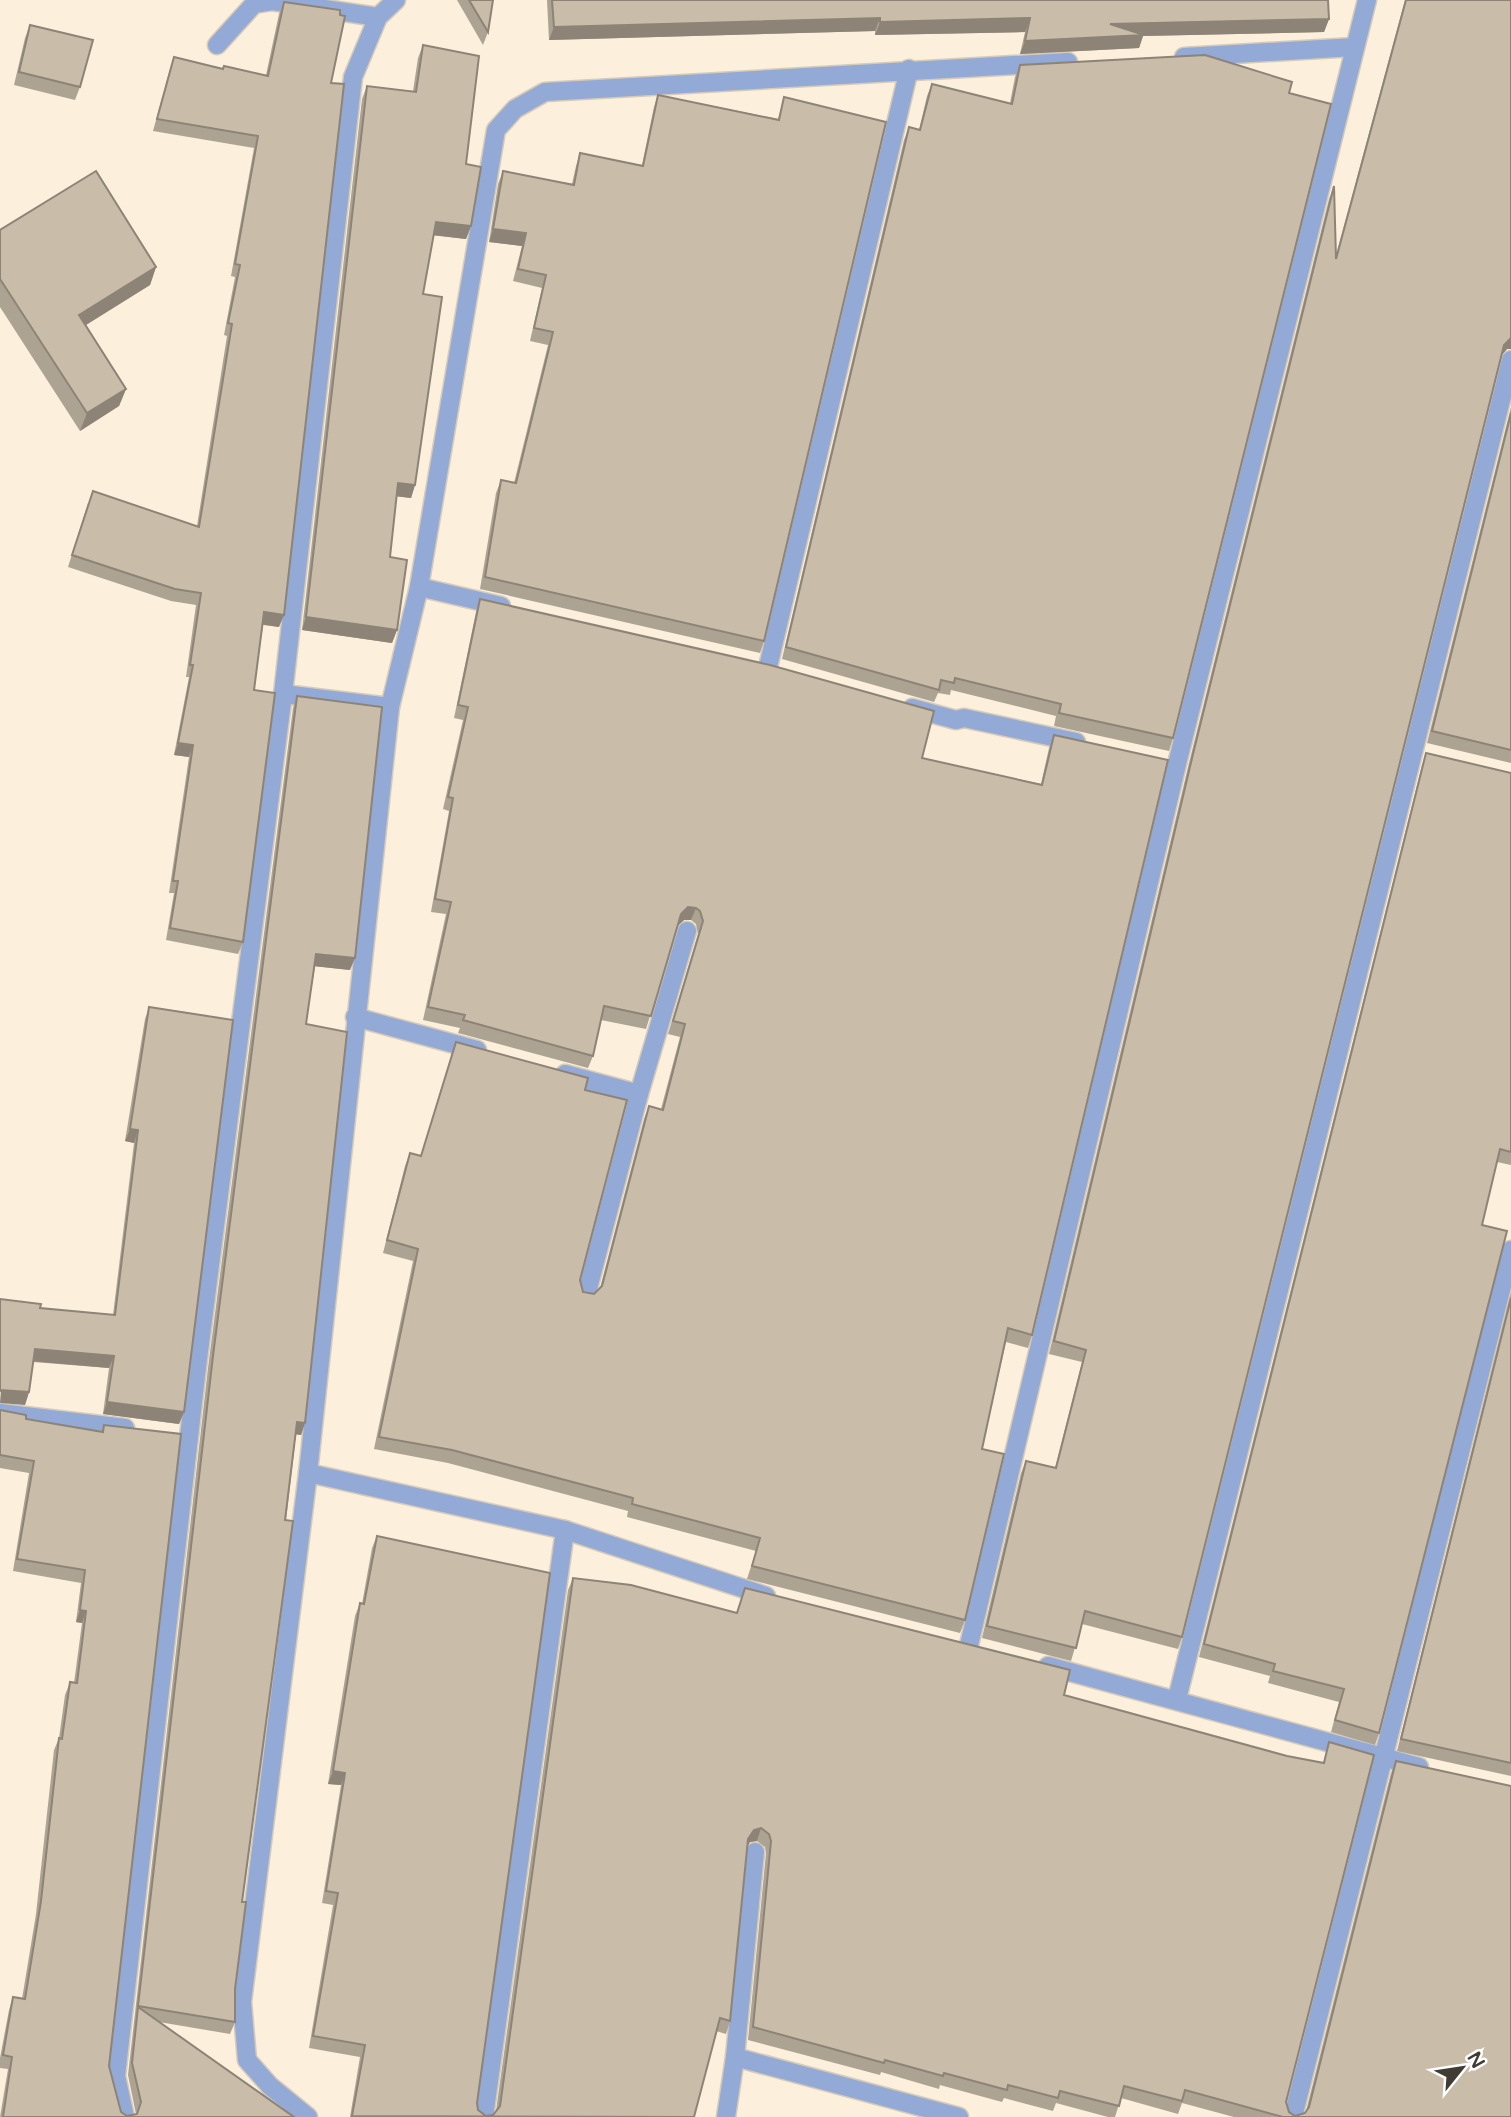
<svg xmlns="http://www.w3.org/2000/svg" width="1511" height="2117" font-family="'Varela Round',sans-serif">
  <style>
    .lines { fill: none; stroke-linecap: round; stroke-linejoin: round }
    .minor-casing { stroke: #d6cbb9; stroke-width: 21 }
    .minor { stroke: #93a9d6; stroke-width: 18 }
    .wall { fill: #ada392 }
    .shaded-wall { fill: #8d8477 }
    .building { fill: #c9bdaa; stroke: #8d8477; stroke-width: 2 }
  </style>
  <rect width="100%" height="100%" fill="#fcefdb"/>
  <g class="lines">
    <defs>
      <g id="minor">
        <polyline points="217,45 254,4 272,1 378,17"/>
        <polyline points="1184,57 1355,47"/>
        <polyline points="419,587 501,606"/>
        <polyline points="768,667 909,69"/>
        <polyline points="283,694 390,707"/>
        <polyline points="912,708 956,720 964,718 1076,742"/>
        <polyline points="355,1017 477,1050"/>
        <polyline points="565,1074 639,1094 687,931"/>
        <polyline points="586,1296 639,1094"/>
        <polyline points="0,1413 125,1428"/>
        <polyline points="308,1473 565,1530 766,1596"/>
        <polyline points="969,1645 1177,764 1367,0"/>
        <polyline points="1048,1666 1419,1767"/>
        <polyline points="1177,1699 1511,360"/>
        <polyline points="735,2057 959,2117"/>
        <polyline points="125,2117 116,2076 197,1367 283,694 353,77 378,17 396,0"/>
        <polyline points="308,2117 270,2086 247,2060 242,2002 308,1473 390,707 419,587 496,130 515,109 545,92 1068,62"/>
        <polyline points="484,2117 565,1530"/>
        <polyline points="726,2117 735,2057 755,1852"/>
        <polyline points="1293,2117 1511,1250"/>
      </g>
    </defs>
    <use href="#minor" class="minor-casing"/>
    <use href="#minor" class="minor"/>
  </g>
  <g class="wall">
    <polygon points="457,0 493,0 488,32 483,45"/>
    <polygon points="547,0 1328,0 1329,19 1324,32 1143,36 1139,48 1020,54 1025,32 875,35 875,31 549,40"/>
    <polygon points="1405,0 1511,0 1507,349 1502,355 1182,1637 1178,1649 1082,1624 1071,1661 982,1638 1021,1473 1026,1461 1055,1468 1082,1362 1049,1354 1188,767 1329,199 1334,186 1336,255"/>
    <polygon points="284,2 331,83 279,627 263,625 254,690 243,942 238,954 166,940 174,893 169,893 189,757 174,755 189,677 186,677 196,605 171,601 68,567 88,503 197,526 227,336 224,335 235,277 231,276 254,148 153,131 170,69 174,57 223,69 266,75 279,14"/>
    <polygon points="30,25 80,87 75,100 14,85 25,38"/>
    <polygon points="423,45 466,164 471,226 466,239 433,235 423,294 415,485 411,498 397,496 390,557 397,630 392,643 302,630 362,99 367,86 413,91 418,58"/>
    <polygon points="1020,65 1289,93 1173,738 1169,751 1054,726 1056,716 951,690 950,695 938,693 934,702 782,659 904,140 909,127 919,130 927,96 932,84 1010,103 1015,77"/>
    <polygon points="658,95 778,119 784,97 764,641 760,653 480,589 496,493 501,480 514,483 548,345 530,341 542,288 513,281 522,246 489,242 498,184 503,171 572,184 576,166 580,153 642,165 654,107"/>
    <polygon points="0,230 156,267 150,285 86,325 126,389 119,406 80,431 0,307"/>
    <polygon points="1511,407 1511,763 1427,743"/>
    <polygon points="480,599 922,758 1041,784 1049,748 1054,735 1032,1335 1028,1348 1006,1342 982,1449 965,1620 960,1633 747,1579 756,1551 627,1517 628,1511 448,1463 374,1449 413,1261 383,1253 405,1166 410,1153 421,1156 456,1042 585,1090 580,1280 583,1292 594,1294 600,1288 644,1119 649,1106 661,1109 680,1037 668,1034 698,934 696,924 691,920 684,920 678,926 646,1029 601,1020 593,1056 588,1068 458,1033 460,1028 423,1020 446,914 431,912 449,811 443,809 463,720 454,718 476,612"/>
    <polygon points="297,696 350,970 315,966 306,1024 305,1423 301,1435 296,1434 242,1902 235,1989 235,2022 230,2034 159,2022 294,2117 0,2117 8,2069 0,2068 0,2058 9,2010 13,1997 22,1999 36,1914 54,1750 59,1738 65,1695 70,1682 74,1683 82,1623 76,1622 81,1583 13,1571 29,1473 0,1468 0,1410 26,1419 101,1432 104,1425 109,2066 121,2112 127,2116 136,2114 128,2075 208,1368 293,708"/>
    <polygon points="1426,753 1511,773 1511,1165 1497,1162 1482,1225 1379,1733 1375,1745 1331,1732 1339,1702 1268,1683 1270,1676 1199,1657 1422,765"/>
    <polygon points="149,1007 184,1412 179,1424 103,1414 109,1368 33,1362 29,1392 25,1405 40,1308 113,1315 134,1143 125,1141 145,1019"/>
    <polygon points="1511,1292 1511,1776 1397,1751"/>
    <polygon points="377,1536 478,2110 486,2116 493,2115 496,2111 568,1590 573,1578 737,1613 745,1588 1064,1695 1287,1756 1323,1763 1329,1742 1286,2102 1289,2112 1295,2116 1305,2113 1306,2111 1391,1773 1396,1761 1511,2117 1234,2117 1182,2103 1178,2114 1121,2098 1115,2117 1108,2117 1056,2103 1053,2111 1004,2098 1002,2102 940,2085 939,2089 881,2072 880,2075 748,2040 766,1853 765,1847 757,1841 750,1842 748,1845 730,2021 726,2034 716,2031 694,2117 350,2117 360,2057 309,2048 333,1905 322,1903 341,1785 328,1784 355,1616 360,1603 362,1604 372,1548"/>
  </g>
  <g class="shaded-wall">
    <polygon points="880,18 875,31 549,40 554,27"/>
    <polygon points="1030,18 1025,32 875,35 880,22"/>
    <polygon points="1329,19 1324,32 1143,36 1139,48 1020,54 1025,41 1110,24"/>
    <polygon points="436,222 471,226 466,239 431,235"/>
    <polygon points="493,229 526,233 522,246 489,242"/>
    <polygon points="156,267 150,285 73,333 79,315"/>
    <polygon points="1511,338 1511,349 1507,349 1500,357 1504,345"/>
    <polygon points="126,389 119,406 80,431 87,413"/>
    <polygon points="398,483 415,485 411,498 393,496"/>
    <polygon points="264,612 284,615 279,627 260,624"/>
    <polygon points="306,617 397,630 392,643 302,630"/>
    <polygon points="178,743 193,745 189,757 174,755"/>
    <polygon points="688,907 696,908 691,920 684,920 676,927 681,914"/>
    <polygon points="316,954 355,958 350,970 312,966"/>
    <polygon points="130,1129 138,1130 134,1143 125,1141"/>
    <polygon points="35,1349 114,1356 109,1368 30,1361"/>
    <polygon points="1,1390 29,1392 25,1405 0,1403"/>
    <polygon points="107,1402 184,1412 179,1424 103,1414"/>
    <polygon points="297,1422 305,1423 301,1435 293,1434"/>
    <polygon points="80,1610 86,1611 82,1623 76,1622"/>
    <polygon points="333,1771 345,1773 341,1785 328,1784"/>
    <polygon points="761,1828 757,1841 750,1842 744,1851 748,1839 754,1830"/>
  </g>
  <g class="building">
    <polygon points="469,0 493,0 488,32"/>
    <polygon points="552,0 1328,0 1329,19 1110,24 1144,35 1025,41 1030,18 880,22 880,18 554,27"/>
    <polygon points="1406,0 1511,0 1511,338 1504,345 1182,1637 1085,1611 1076,1648 987,1626 1026,1461 1056,1468 1086,1350 1054,1341 1193,754 1334,186 1336,259"/>
    <polygon points="284,2 340,10 340,15 345,16 331,83 344,84 284,615 264,612 254,690 275,693 243,942 170,928 178,881 173,881 193,745 178,743 193,665 190,665 201,593 175,589 72,555 93,491 199,527 232,324 228,323 240,265 235,264 258,136 157,119 174,57 223,69 224,66 268,76"/>
    <polygon points="30,25 93,40 80,87 19,72"/>
    <polygon points="423,45 479,56 466,164 481,167 471,226 436,222 423,294 442,297 415,485 398,483 390,557 407,560 397,630 306,617 367,86 416,92"/>
    <polygon points="1205,55 1292,82 1289,93 1331,104 1173,738 1059,713 1061,704 955,678 954,683 941,680 939,690 786,647 909,127 920,130 932,84 1012,104 1020,65"/>
    <polygon points="658,95 779,120 784,97 886,122 764,641 485,577 501,480 516,483 553,332 534,328 546,275 518,269 526,233 493,229 503,171 574,185 580,153 643,166"/>
    <polygon points="96,171 156,267 79,315 126,389 87,413 0,279 0,230"/>
    <polygon points="1511,413 1511,750 1432,731"/>
    <polygon points="480,599 770,665 934,711 922,758 1042,785 1054,735 1168,760 1032,1335 1008,1328 982,1449 1004,1454 965,1620 752,1566 760,1538 632,1504 633,1498 452,1450 379,1437 418,1249 387,1240 410,1153 421,1156 456,1042 588,1078 585,1090 627,1100 580,1280 583,1292 594,1294 602,1286 649,1106 663,1110 685,1024 673,1021 703,921 700,911 696,908 688,907 681,914 651,1016 604,1006 593,1056 463,1020 465,1015 428,1007 451,902 435,899 453,798 448,797 468,707 458,705"/>
    <polygon points="297,696 382,707 355,958 316,954 306,1024 347,1032 305,1423 297,1422 285,1520 293,1521 242,1902 246,1902 235,1989 235,2022 138,2006 213,1356"/>
    <polygon points="1426,753 1511,773 1511,1152 1500,1149 1482,1225 1507,1231 1379,1733 1335,1720 1344,1689 1273,1671 1275,1664 1204,1644"/>
    <polygon points="149,1007 233,1020 184,1412 107,1402 114,1356 35,1349 29,1392 1,1390 0,1391 0,1299 41,1304 40,1308 115,1315 138,1130 130,1129"/>
    <polygon points="1511,1298 1511,1763 1401,1739"/>
    <polygon points="0,1410 26,1415 26,1419 103,1432 104,1425 181,1434 109,2066 121,2112 127,2116 137,2114 141,2102 132,2063 138,2007 294,2117 3,2117 12,2057 3,2055 13,1997 25,1999 41,1901 59,1738 62,1739 70,1682 77,1683 86,1611 80,1610 85,1570 17,1559 34,1461 0,1455"/>
    <polygon points="377,1536 550,1573 477,2103 478,2110 486,2116 493,2115 500,2106 573,1578 631,1585 737,1613 745,1588 1070,1670 1064,1695 1287,1756 1324,1763 1329,1742 1374,1755 1286,2102 1289,2112 1295,2116 1305,2113 1309,2107 1396,1761 1511,1786 1511,2117 1283,2117 1185,2090 1182,2101 1124,2086 1119,2106 1060,2091 1058,2098 1008,2085 1007,2090 944,2073 943,2076 885,2060 884,2063 753,2027 771,1841 769,1834 761,1828 754,1830 748,1839 730,2021 720,2018 694,2117 352,2116 365,2045 313,2036 338,1893 326,1891 345,1773 333,1771 360,1603 364,1604"/>
  </g>
  <g transform="translate(1462 2068) rotate(60)" stroke="#fefefe" stroke-width="5" paint-order="stroke">
  <path d="M0-5L12 26L0 18L-12 26Z" fill="#403b33"/>
  <text y="-10" font-size="19" font-weight="bold" text-anchor="middle" fill="#403b33">N</text>
  </g>
</svg>
